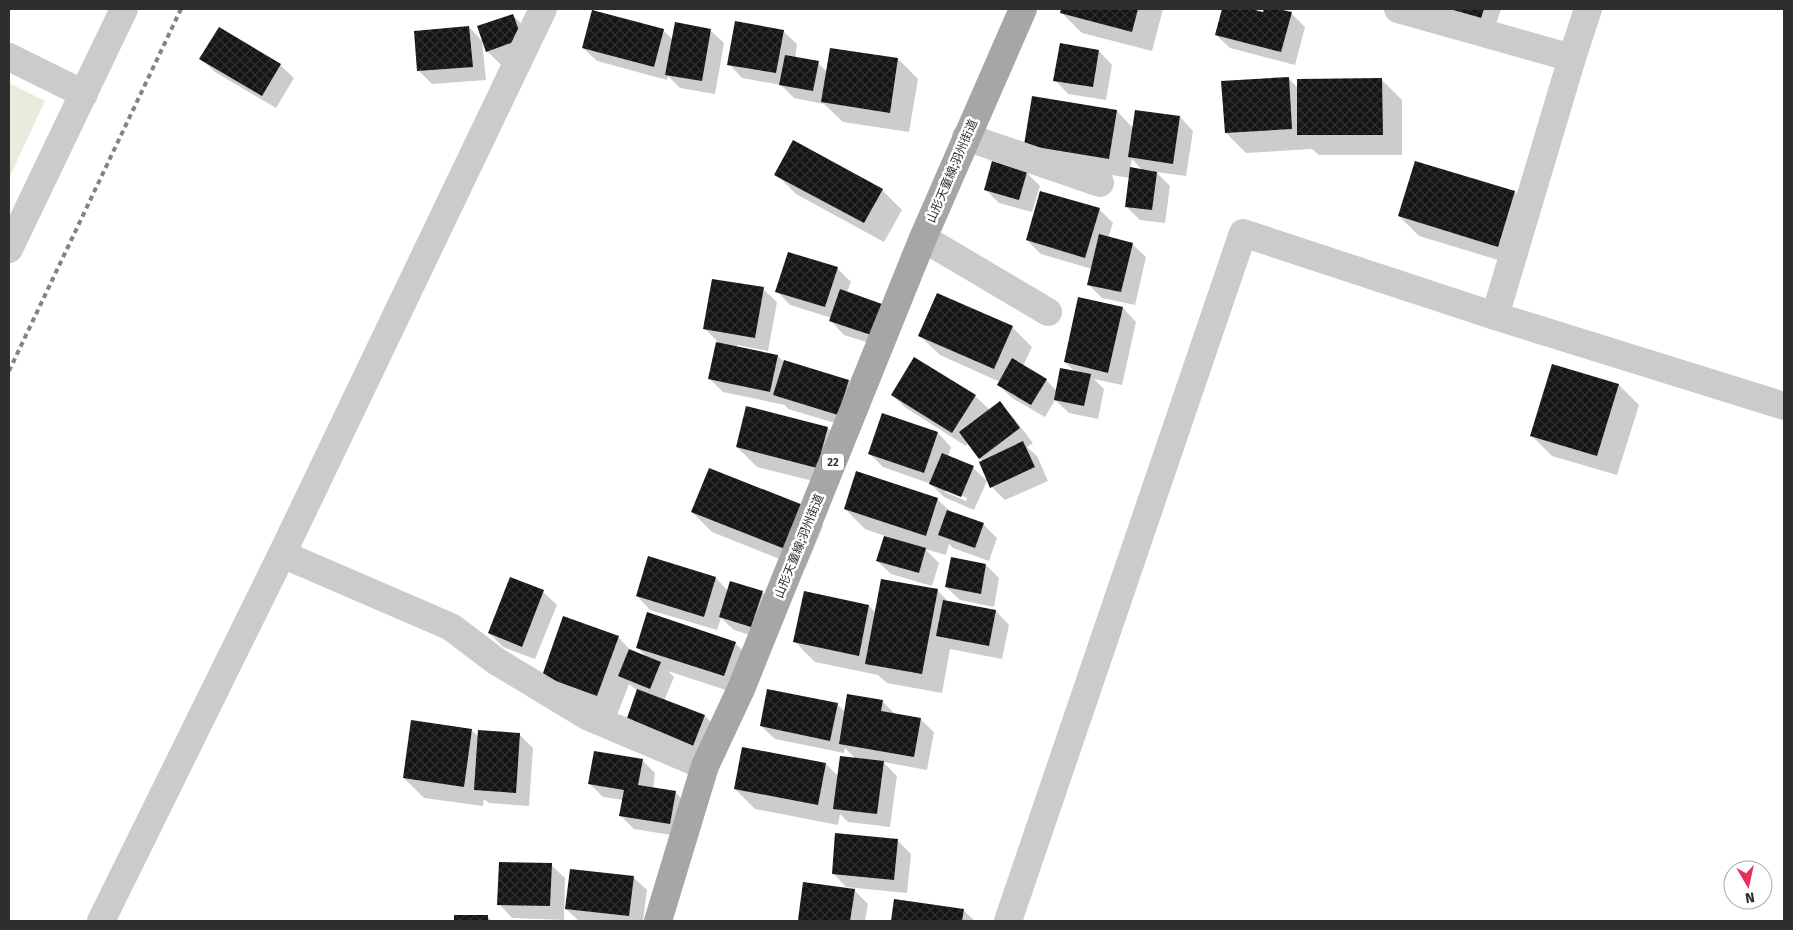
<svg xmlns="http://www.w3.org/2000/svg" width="1793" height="930" font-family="'Fira Sans','Noto Sans JP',sans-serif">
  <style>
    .green { fill: #e7ecdc }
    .shadow { fill: #0003; fill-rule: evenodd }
    .building { fill: url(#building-cross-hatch) }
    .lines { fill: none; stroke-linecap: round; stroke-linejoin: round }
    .minor { stroke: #cbcbcb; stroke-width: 28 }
    .major { stroke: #a6a6a6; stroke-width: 28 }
    .rail { stroke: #838383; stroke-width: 4; stroke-dasharray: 5 4; stroke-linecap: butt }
    .labels { text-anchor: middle; stroke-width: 5; stroke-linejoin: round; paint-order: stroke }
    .shield { fill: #fff; stroke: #6d6d6d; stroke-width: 1 }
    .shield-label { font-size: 11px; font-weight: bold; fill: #2e2e2e }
    .street-label { font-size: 12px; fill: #2e2e2e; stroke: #fff }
  </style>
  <defs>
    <pattern id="building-cross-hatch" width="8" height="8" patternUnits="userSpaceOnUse" patternTransform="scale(1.25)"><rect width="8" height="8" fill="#151515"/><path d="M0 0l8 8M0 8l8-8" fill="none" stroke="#2f2f2f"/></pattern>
  </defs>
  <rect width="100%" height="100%" fill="#fff"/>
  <polygon class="green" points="9,83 45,101 9,178"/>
  <g class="shadow">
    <polygon points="392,9 445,9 393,10"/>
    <polygon points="1063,9 1163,9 1152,51 1082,33 1062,13"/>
    <polygon points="1223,9 1246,9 1264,13 1265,9 1274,9 1292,14 1305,27 1295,65 1230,48 1216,35"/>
    <polygon points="1413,9 1501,9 1492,37"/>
    <polygon points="513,15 526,29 535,53 501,65 487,51"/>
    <polygon points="469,27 482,41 486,80 432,84 419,71"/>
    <polygon points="663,30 673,40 710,30 724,43 715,94 680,88 668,76 667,80 597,61 583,48"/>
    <polygon points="783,31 797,44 795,58 818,63 827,72 898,59 918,79 909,132 843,122 824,104 794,98 781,85 742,78 729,64"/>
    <polygon points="1099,51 1112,65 1106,100 1068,94 1055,80"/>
    <polygon points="201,59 280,65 294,78 276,108 215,72"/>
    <polygon points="1288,78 1298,88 1382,80 1402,100 1402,155 1319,155 1312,149 1246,153 1226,133"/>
    <path d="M1117,111l16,17 47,-11 13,14 -7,45 -30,-4 14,14 -5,37 -25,-3 -14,-14 4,-28 -85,-14 -20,-20zM1132,159l11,12 -13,-2z"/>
    <polygon points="1027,173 1040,186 1032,212 999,203 985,189"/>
    <polygon points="776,174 882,190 902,210 884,242 796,194"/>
    <polygon points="1515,192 1535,212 1518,266 1419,236 1399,216"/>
    <polygon points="1099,209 1113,223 1108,238 1132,244 1146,257 1135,305 1102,298 1088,284 1092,269 1041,254 1027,240"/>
    <polygon points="837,268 851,282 847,292 885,348 844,335 831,321 832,318 790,305 777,291"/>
    <polygon points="763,289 777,302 768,351 737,345 737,348 778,356 785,363 849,381 862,394 852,428 788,409 785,405 723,392 709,378 720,344 705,329"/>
    <polygon points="1123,308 1136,322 1122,385 1094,379 1104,389 1098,419 1069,413 1055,400 1045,417 1012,398 998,384 1000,382 940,355 919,335 1012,327 1032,347 1023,366 1046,380 1057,391 1075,372 1065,362"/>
    <polygon points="1553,365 1619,385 1639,405 1617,475 1552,456 1532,436"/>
    <polygon points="892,395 975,396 990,410 999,403 1013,417 1033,443 1027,447 1037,456 1048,481 1005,500 992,487 983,462 968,443 966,446 906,408"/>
    <polygon points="747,407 828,428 848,448 837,487 757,467 737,447"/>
    <path d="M883,414l55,19 13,14 -3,10 25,11 14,13 -13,29 -30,-13 -13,-13 -48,-17 -14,-14zM945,489l22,9 -1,3 -21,-9z"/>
    <polygon points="937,499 952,513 984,525 997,538 989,561 953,548 949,544 946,555 925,549 939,563 932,586 891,574 877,561 885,536 865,529 845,509"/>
    <polygon points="803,506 823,526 805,569 712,532 692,512"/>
    <polygon points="649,557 716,578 728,591 762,592 776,606 765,640 734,630 721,618 717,630 650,610 637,596"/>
    <polygon points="986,565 999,578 994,607 960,600 946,587"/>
    <polygon points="937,590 949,602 996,611 1009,625 1002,659 950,649 942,693 887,683 878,675 815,662 795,642 869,606 876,613"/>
    <polygon points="543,592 557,605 535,659 503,647 489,633"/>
    <polygon points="618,637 632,652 648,658 637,647 735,643 755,663 744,696 668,671 674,677 664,701 705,716 718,729 707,759 641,735 638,691 629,684 617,715 563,695 543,675"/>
    <polygon points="882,701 896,715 920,719 934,732 927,770 883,762 897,776 890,827 848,822 840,814 838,825 755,809 735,789 743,748 826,764 838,776 856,759 845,748 844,753 775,739 761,726 837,704 846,713"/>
    <polygon points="412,722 472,731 479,737 520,735 533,748 529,806 489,803 484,799 483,806 424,798 404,778"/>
    <polygon points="642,760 655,773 653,789 675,792 689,806 683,837 634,829 620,815 623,800 603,797 589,783"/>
    <polygon points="897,840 911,854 907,893 846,887 833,873"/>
    <polygon points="551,865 565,878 564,920 512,918 499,904"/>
    <polygon points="633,877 647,890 643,921 579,921 566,909"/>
    <polygon points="854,890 868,904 865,921 801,921 799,919"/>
    <polygon points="895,901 963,910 975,921 892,921"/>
    <polygon points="456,916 488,917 492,921 455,921"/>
  </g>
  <g class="building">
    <polygon points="1061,9 1138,9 1132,32 1060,13"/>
    <polygon points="1222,9 1251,9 1263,12 1264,9 1278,9 1292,12 1281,52 1215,35"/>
    <polygon points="1432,9 1484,9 1479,24"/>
    <polygon points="592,10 664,29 654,67 582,48"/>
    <polygon points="513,14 522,39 486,52 477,26"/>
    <polygon points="735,21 784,30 776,73 727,65"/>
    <polygon points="675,22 711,29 702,81 665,75"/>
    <polygon points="469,26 473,67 417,71 414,31"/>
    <polygon points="219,27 281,64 262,96 199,59"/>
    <polygon points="1060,43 1099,50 1093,87 1053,81"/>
    <polygon points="830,48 898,58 890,113 821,102"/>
    <polygon points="785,55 819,61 813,91 779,85"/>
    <polygon points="1289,77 1292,129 1225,133 1221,81"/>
    <polygon points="1382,78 1383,135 1297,135 1297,79"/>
    <polygon points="1032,96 1117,110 1109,159 1024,145"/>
    <polygon points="1135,110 1180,116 1173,164 1128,157"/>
    <polygon points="793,140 883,189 864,223 774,175"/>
    <polygon points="992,161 1027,172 1019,200 984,190"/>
    <polygon points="1415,161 1515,191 1498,247 1398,216"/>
    <polygon points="1130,167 1157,172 1152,210 1125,207"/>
    <polygon points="1040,191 1100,208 1085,258 1026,240"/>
    <polygon points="1099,234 1133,243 1121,292 1087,285"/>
    <polygon points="788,252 838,267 825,307 775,292"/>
    <polygon points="712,279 764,287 755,338 703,329"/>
    <polygon points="840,289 882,304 871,335 829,321"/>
    <polygon points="937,293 1013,326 994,369 918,336"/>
    <polygon points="1078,297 1123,307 1108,373 1064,362"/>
    <polygon points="716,342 778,355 770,392 708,379"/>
    <polygon points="914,357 976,395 952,433 891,395"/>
    <polygon points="1012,358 1047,379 1031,405 997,385"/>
    <polygon points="784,360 849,380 838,415 773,395"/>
    <polygon points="1552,364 1619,384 1597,456 1530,436"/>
    <polygon points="1060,368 1091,374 1084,406 1054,400"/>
    <polygon points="1000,401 1020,428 979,459 959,432"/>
    <polygon points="746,406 828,427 817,468 736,447"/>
    <polygon points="882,413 938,432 924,473 868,454"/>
    <polygon points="1023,441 1035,467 990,488 979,462"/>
    <polygon points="942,453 974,466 961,497 929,484"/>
    <polygon points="709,468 803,505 785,549 691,512"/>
    <polygon points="856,471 938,498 926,536 844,509"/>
    <polygon points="947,510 984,523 975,548 938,535"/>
    <polygon points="884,536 926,548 919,573 876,561"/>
    <polygon points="648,556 716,577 704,617 636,596"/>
    <polygon points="951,557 986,564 981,594 945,587"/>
    <polygon points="510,577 544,590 522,647 488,633"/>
    <polygon points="881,579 938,589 922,674 865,664"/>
    <polygon points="730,581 763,591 751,627 719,617"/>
    <polygon points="804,591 869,605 859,656 793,642"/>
    <polygon points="943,600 996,610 989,646 936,636"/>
    <polygon points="647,612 736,642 724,676 636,648"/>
    <polygon points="563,616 619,636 597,696 542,676"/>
    <polygon points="629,649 661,662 650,689 618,676"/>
    <polygon points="637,689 705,715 693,746 626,721"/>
    <polygon points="767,689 838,703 830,741 760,726"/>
    <polygon points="847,694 883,700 881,711 921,718 914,757 839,744"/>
    <polygon points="411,720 472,729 464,787 403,778"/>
    <polygon points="478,730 520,733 516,793 474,790"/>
    <polygon points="742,747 826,763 818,805 734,789"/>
    <polygon points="594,751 643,759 638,785 676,791 670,824 619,816 624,790 588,784"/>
    <polygon points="840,756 884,761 877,814 833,809"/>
    <polygon points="835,833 898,839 894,880 832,874"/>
    <polygon points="499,862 552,863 550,906 497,905"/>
    <polygon points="570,869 634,876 629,916 565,909"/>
    <polygon points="803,882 855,889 850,921 798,920"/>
    <polygon points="894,899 964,909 962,921 891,921"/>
    <rect x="454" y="915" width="34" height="6"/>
  </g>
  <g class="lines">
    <g class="minor">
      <polyline points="1398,9 1572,58"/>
      <polyline points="9,57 84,94"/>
      <polyline points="966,137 1100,183"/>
      <polyline points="923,238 1048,312"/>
      <polyline points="9,249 124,9"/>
      <polyline points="1495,316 1572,58 1588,9"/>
      <polyline points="282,554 451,627 496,661 587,716 705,766"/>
      <polyline points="101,921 282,554 543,9"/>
      <polyline points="1008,921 1243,233 1495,316 1784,406"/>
    </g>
    <polyline class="major" points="658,921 705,766 741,689 923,238 1023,9"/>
    <polyline class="rail" points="9,371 181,9"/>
  </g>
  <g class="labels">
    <rect class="shield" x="822" y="453.5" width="22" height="17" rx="4"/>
    <g class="shield-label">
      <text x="833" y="466">22</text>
    </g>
    <g class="street-label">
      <text transform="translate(952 171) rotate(-67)" y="4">山形天童線;羽州街道</text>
      <text transform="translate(799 546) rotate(-68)" y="4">山形天童線;羽州街道</text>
    </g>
  </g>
  <rect width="1793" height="930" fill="none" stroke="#2e2e2e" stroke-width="20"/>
  <g transform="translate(1748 885) rotate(171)"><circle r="24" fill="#ffffff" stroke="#ababab"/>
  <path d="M0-4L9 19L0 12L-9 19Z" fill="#e6305c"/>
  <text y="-8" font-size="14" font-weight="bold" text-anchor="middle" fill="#2e2e2e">N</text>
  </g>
</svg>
